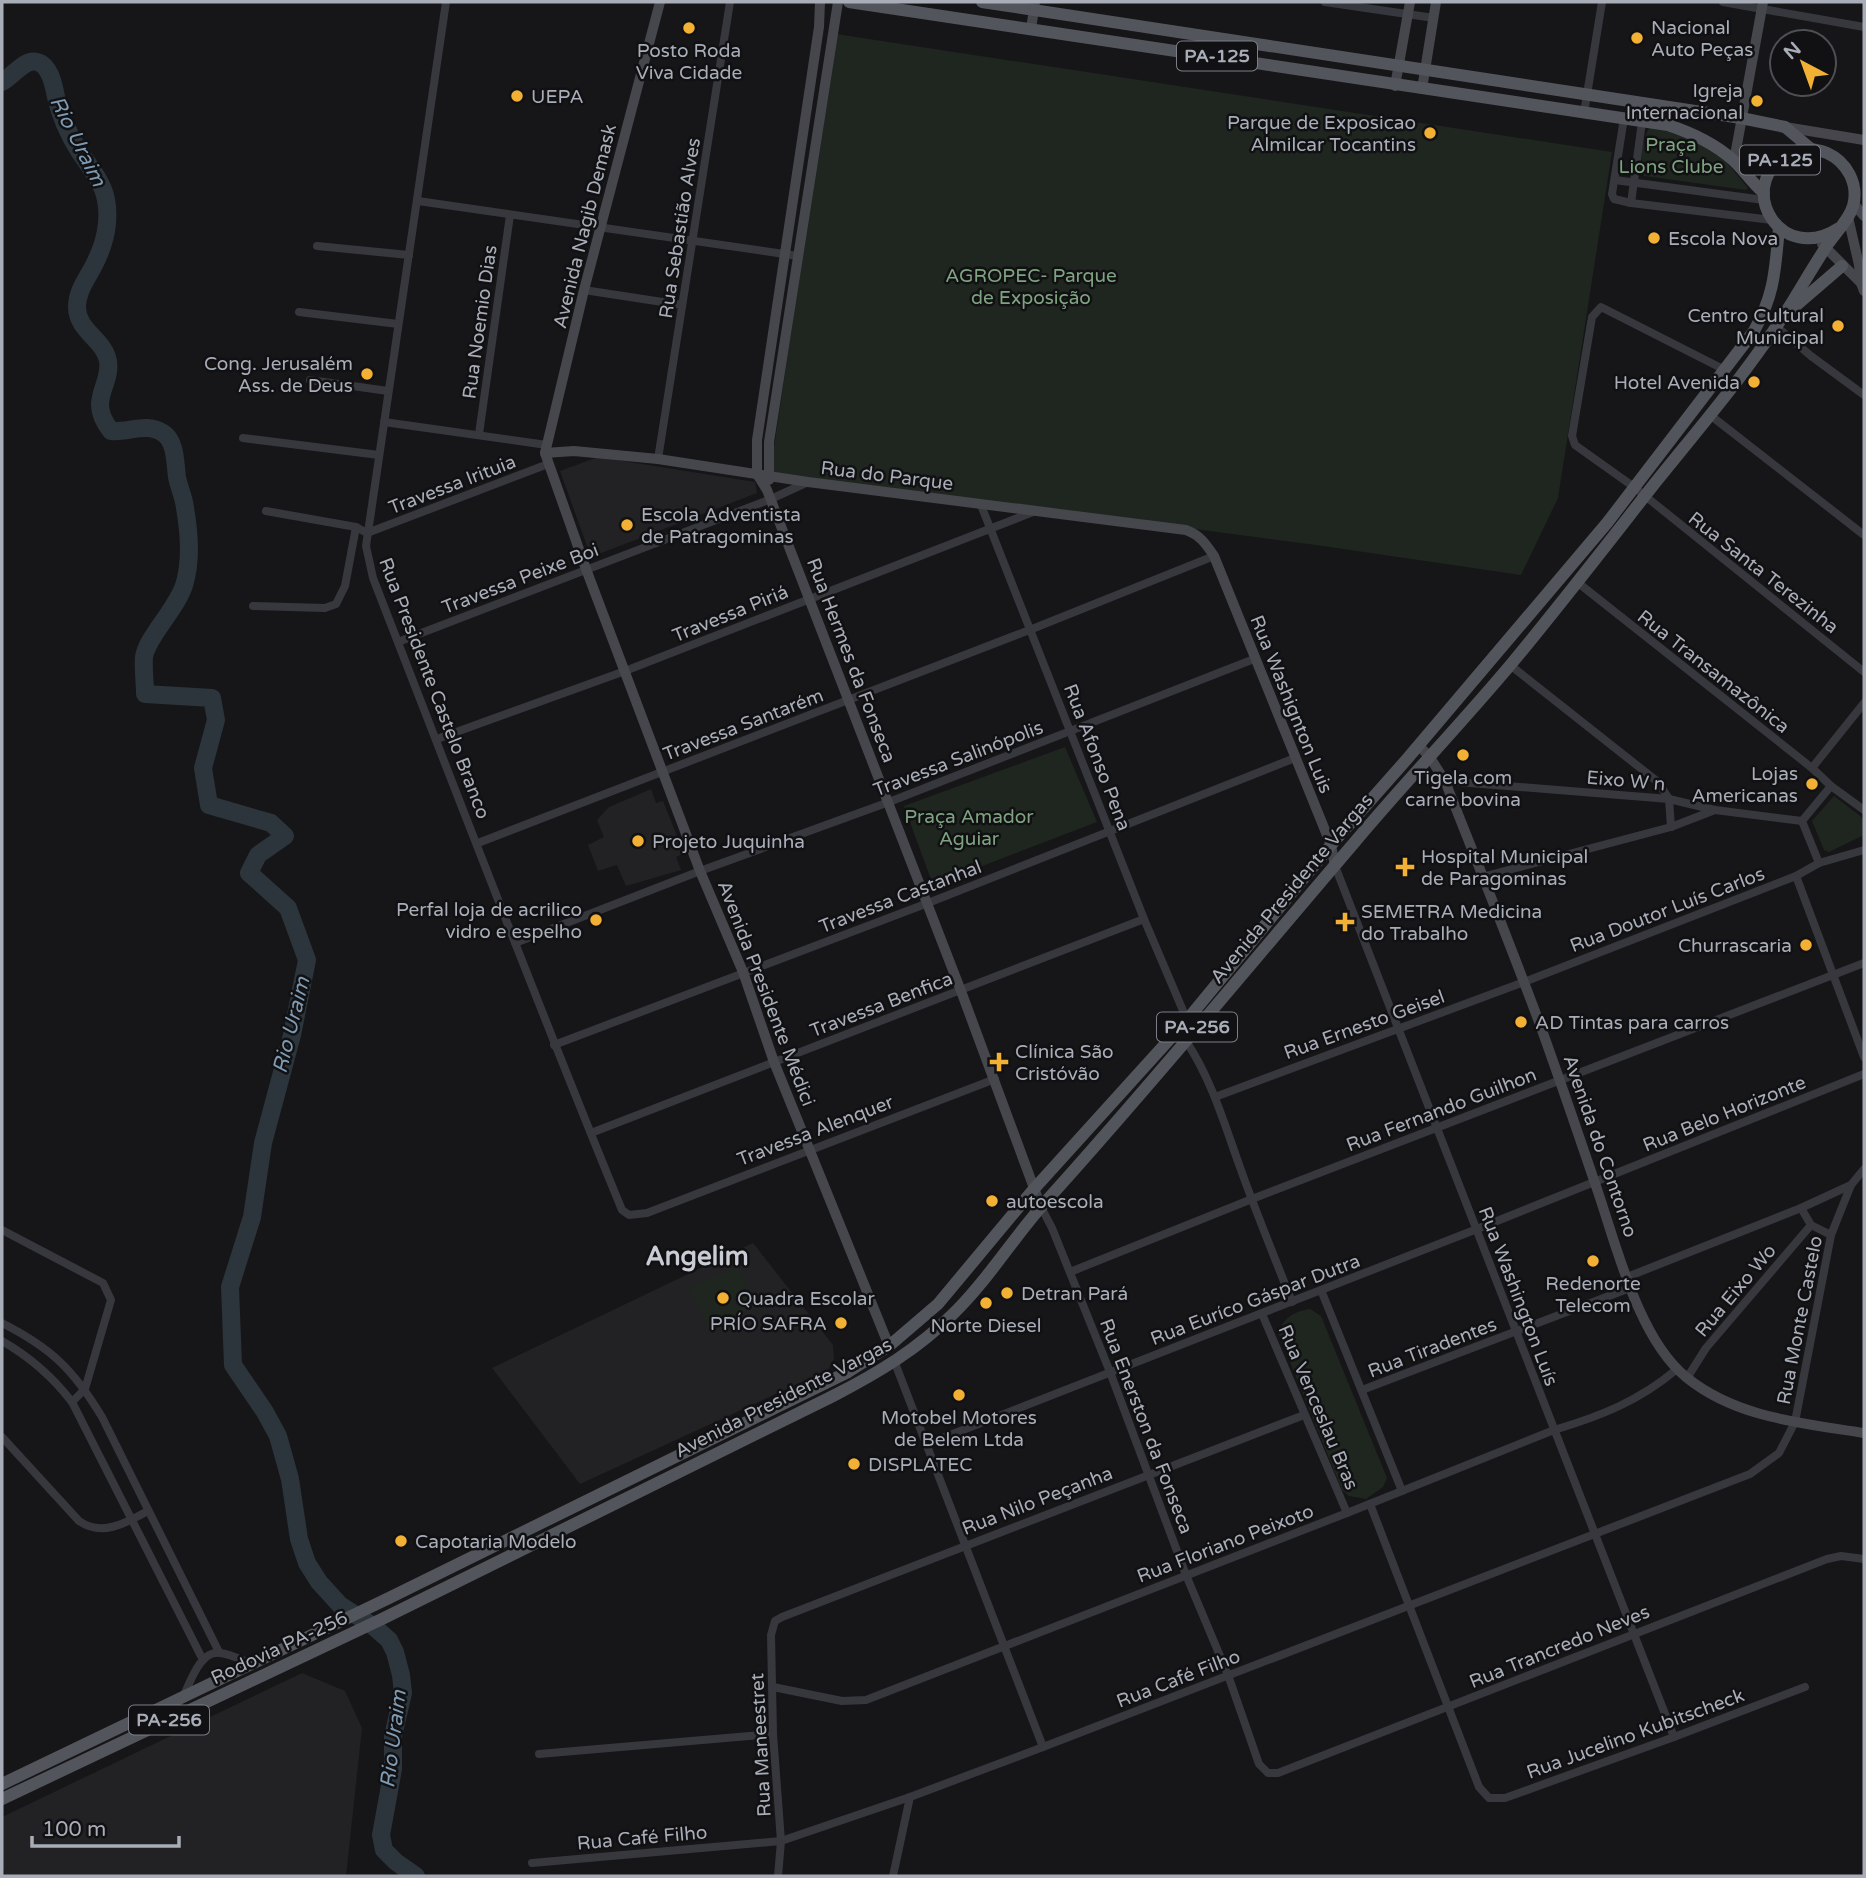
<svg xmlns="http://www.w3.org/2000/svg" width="1866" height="1878" font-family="'Varela Round',sans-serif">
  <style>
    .built { fill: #222225 }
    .green { fill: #1e261f }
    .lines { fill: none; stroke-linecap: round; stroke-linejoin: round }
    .river { stroke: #2c353c; stroke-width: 18 }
    .street { stroke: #37383d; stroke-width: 8 }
    .secondary { stroke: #45474d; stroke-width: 10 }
    .primary { stroke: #53555c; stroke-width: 12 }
    .poi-dot { fill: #f2b134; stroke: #111113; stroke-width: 2.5 }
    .labels { text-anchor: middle; stroke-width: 5; stroke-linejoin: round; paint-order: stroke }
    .shield { fill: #111113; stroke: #7b7e86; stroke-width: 2 }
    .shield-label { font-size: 18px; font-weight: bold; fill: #a8adb8 }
    .poi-label { font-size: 19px; fill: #a8adb8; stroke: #111113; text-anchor: start }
    .park-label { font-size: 19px; fill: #7fa381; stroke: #111113 }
    .street-label { font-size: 19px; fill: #a8adb8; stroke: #111113 }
    .water-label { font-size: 21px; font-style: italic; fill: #7f9bb3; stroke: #111113 }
    .district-label { font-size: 26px; font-weight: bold; fill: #c9ccd4; stroke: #111113 }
  </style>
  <rect width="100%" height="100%" fill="#161618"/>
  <g class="built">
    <polygon points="598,457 755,482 757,493 591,557 560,471"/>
    <polygon points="651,789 656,803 663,801 684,853 676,857 681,870 626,886 617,865 598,871 588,845 604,837 597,820 609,807"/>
    <polygon points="753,1243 833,1345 834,1359 828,1370 580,1484 492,1368"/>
    <polygon points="302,1673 345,1691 362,1728 346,1876 6,1876 2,1867 2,1817"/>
  </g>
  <g class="green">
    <polygon points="836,34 1612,152 1558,498 1521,575 1316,545 774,473 771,467"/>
    <path d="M1650,127l32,6 41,25 25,30 -2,2 -102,-14c-6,-11 -1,-40 6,-49z"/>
    <polygon points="1065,747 1097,822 933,885 904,806"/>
    <polygon points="1834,796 1864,819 1864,835 1829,852 1824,850 1812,821"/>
    <polygon points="738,1267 756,1307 709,1329 690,1288"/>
    <path d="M1310,1309l11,7 66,162 -4,9 -17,12 -17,-3 -7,-6 -64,-158c8,-16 15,-20 32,-23z"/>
  </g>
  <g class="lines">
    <path class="river" d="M2,82c10,-5 23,-24 35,-20 13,3 17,24 19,35 4,18 13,38 23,54 17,25 31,38 28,72 -1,13 -6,28 -12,40 -7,15 -18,27 -18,44 0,24 27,32 31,54 4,25 -22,39 3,70 17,2 35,-9 52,2 13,8 12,30 14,44 2,11 7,20 8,31 4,23 6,52 0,74 -6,25 -38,54 -41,75 -1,12 1,25 1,37l67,4 4,22 -13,48 6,37 62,18 14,13 -27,19 -9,18 39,35 19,52 -15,75 -29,108 -11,74 -22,70 3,78 32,47 13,24 12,43 9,60 8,24 12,19 21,23 33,21 16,14 6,12 6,23 2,18 -10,43v33l-12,66 3,15 12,12 20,14"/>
    <g class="street">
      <path d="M446,2l-80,544 7,32c82,211 163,423 249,632l7,5 18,-2 348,-134"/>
      <polyline points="1325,2 1434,18"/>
      <polyline points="1723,2 1864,27"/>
      <polyline points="1584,113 1602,2"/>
      <polyline points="1624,118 1612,194 1614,199 1631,203 1772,220"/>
      <polyline points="1615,180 1764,200"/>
      <polyline points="418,201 798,256"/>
      <polyline points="1631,203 1642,122"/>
      <polyline points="317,246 409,255"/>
      <polyline points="584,290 682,305"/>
      <polyline points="299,312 398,324"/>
      <polyline points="1776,326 1811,356 1864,395"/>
      <polyline points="1725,370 1601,307 1592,317 1572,436 1575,445 1634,487 1864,672"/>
      <polyline points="310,380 388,391"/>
      <polyline points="1710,415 1864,535"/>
      <polyline points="384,422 547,445"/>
      <polyline points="479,434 510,215"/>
      <polyline points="243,438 379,455"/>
      <polyline points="658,459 730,2"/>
      <polyline points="981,505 1144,919 1187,1020"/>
      <polyline points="266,511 356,527 367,533 548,464"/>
      <polyline points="1577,582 1812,768 1831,786"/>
      <polyline points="253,606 325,608 336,604 345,586 356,527"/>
      <polyline points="398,642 771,499 808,482"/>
      <polyline points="1510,665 1658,782 1669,799 1671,827"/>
      <polyline points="437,739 625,671 1033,512"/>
      <polyline points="1812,768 1864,703"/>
      <polyline points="1445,781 1669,799 1715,810 1802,821"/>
      <polyline points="1864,810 1831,786 1802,821 1819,863 1864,850"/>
      <polyline points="478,843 1032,629 1214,556"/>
      <polyline points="1335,866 1674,1737"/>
      <polyline points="1796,876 1864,1057"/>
      <polyline points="1482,877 1671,827 1715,810"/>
      <polyline points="515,943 700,871 889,802 1254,659"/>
      <path d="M1186,1041c26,39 39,85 55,129 16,45 34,88 51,132"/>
      <polyline points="554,1045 928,903 1295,758"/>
      <polyline points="1215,1097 1524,982 1796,876 1819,863"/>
      <polyline points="591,1133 1144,919"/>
      <polyline points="1041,1207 1052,1228 1110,1372 1186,1575 1228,1675 1259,1764 1268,1773 1278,1773 1827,1559 1841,1556 1864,1559"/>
      <polyline points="1801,1208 1811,1225 1831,1235"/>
      <polyline points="2,1230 103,1283 111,1300 85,1389 72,1402"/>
      <polyline points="1070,1272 1252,1199 1864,963"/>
      <polyline points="1627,1277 1801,1208 1851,1185"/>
      <polyline points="1321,1290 1402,1491"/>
      <polyline points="1262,1314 1347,1513"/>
      <path d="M2,1323c49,25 71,46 100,94l117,235"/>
      <path d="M2,1341c28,16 50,35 70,61l131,258"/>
      <polyline points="895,1363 1043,1747"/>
      <polyline points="1687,1378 1706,1348 1811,1225"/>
      <polyline points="1362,1390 1630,1288"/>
      <path d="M2,1437l77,84c23,16 47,2 69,-10"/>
      <polyline points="927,1444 1477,1229 1864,1074"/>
      <polyline points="1370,1504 1479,1787 1489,1798 1505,1798 1674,1737 1805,1687"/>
      <path d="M773,1687l69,14 24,-1 481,-187 207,-83c47,-14 85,-29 123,-61"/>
      <path d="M183,1697c7,-14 17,-47 37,-44 10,1 22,7 32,11"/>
      <polyline points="539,1754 773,1734"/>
      <polyline points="532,1863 781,1841 910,1797 1043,1747 1750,1474 1779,1453 1795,1422 1831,1235 1851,1185 1864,1169"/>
      <polyline points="778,1876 781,1841 773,1734 771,1635 775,1621 782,1617 1304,1415"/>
      <polyline points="893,1876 910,1797"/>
    </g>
    <g class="secondary">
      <polyline points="660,2 584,290 545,453 586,569 700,871 743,972 774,1062 889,1346"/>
      <polyline points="820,2 819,27 757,440 757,474 767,490 961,991 1041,1207"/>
      <polyline points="1031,29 1035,2"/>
      <polyline points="1395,86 1410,2"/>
      <polyline points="1422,89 1436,2"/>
      <polyline points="1785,127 1864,140"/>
      <polyline points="1734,161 1763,2"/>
      <polyline points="1854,204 1864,216"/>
      <polyline points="1848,217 1859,265 1861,283"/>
      <polyline points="1822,244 1861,283 1864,291"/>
      <path d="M545,453l29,-2 84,8 150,23 378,48c14,5 20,14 28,26l117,289 4,21"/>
      <polyline points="769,480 769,442 838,2"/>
      <path d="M1419,746l10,10 16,25c33,84 67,167 98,252 19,53 37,106 55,159 19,56 41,147 88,185 50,41 116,46 178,56"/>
    </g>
    <g class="primary">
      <path d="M849,2l819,123c24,8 46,18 65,35 11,10 19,23 31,33"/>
      <polyline points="982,2 1741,118 1785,127 1810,148"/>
      <polyline points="1792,309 1842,266"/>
      <path d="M2,1784l387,-186 459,-226 41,-26 49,-42 95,-114 154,-170 144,-175 76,-86 200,-236 147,-192c21,-37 21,-62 25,-103"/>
      <path d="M2,1799l380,-180 451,-223c45,-23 85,-47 121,-83 35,-34 61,-78 94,-114 105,-116 204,-237 306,-356 51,-61 107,-119 158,-180 49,-59 96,-120 143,-180 45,-56 96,-115 134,-176 13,-21 25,-42 39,-63 8,-12 21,-24 25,-38 6,-22 -6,-44 -26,-53 -14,-6 -30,-6 -43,4 -48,32 -3,109 55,71"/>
    </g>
  </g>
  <g class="poi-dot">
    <circle cx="689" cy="28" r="7"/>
    <circle cx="1637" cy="38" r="7"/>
    <circle cx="517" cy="96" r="7"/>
    <circle cx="1757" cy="101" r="7"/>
    <circle cx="1430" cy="133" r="7"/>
    <circle cx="1654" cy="238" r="7"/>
    <circle cx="1838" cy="326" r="7"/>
    <circle cx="367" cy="374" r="7"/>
    <circle cx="1754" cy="382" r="7"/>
    <circle cx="627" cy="525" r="7"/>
    <circle cx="1463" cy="755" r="7"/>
    <circle cx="1812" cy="784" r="7"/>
    <circle cx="638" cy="841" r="7"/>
    <path d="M1401.5 856.5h7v7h7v7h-7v7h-7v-7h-7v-7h7z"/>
    <circle cx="596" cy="920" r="7"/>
    <path d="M1341.5 911.5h7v7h7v7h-7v7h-7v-7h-7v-7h7z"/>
    <circle cx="1806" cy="945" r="7"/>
    <circle cx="1521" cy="1022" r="7"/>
    <path d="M995.5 1051.5h7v7h7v7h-7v7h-7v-7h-7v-7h7z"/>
    <circle cx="992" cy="1201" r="7"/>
    <circle cx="1593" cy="1261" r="7"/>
    <circle cx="1007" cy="1293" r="7"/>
    <circle cx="723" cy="1298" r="7"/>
    <circle cx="986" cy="1303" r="7"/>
    <circle cx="841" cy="1323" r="7"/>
    <circle cx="959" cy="1395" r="7"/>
    <circle cx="854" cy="1464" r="7"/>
    <circle cx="401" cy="1541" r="7"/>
  </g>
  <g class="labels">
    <g class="shield">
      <rect x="1177" y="41.5" width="80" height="29" rx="5"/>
      <rect x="1740" y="145.5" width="80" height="29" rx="5"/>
      <rect x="1157" y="1012.5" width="80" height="29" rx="5"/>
      <rect x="129" y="1705.5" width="80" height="29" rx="5"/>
    </g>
    <g class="shield-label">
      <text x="1217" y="62">PA-125</text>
      <text x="1780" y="166">PA-125</text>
      <text x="1197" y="1033">PA-256</text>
      <text x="169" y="1726">PA-256</text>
    </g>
    <g class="poi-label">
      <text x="1651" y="34">Nacional<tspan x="1651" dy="22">Auto Peças</tspan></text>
      <text x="689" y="57" text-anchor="middle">Posto Roda<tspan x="689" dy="22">Viva Cidade</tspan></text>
      <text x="1743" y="97" text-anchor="end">Igreja<tspan x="1743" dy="22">Internacional</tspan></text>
      <text x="531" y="103">UEPA</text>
      <text x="1416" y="129" text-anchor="end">Parque de Exposicao<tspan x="1416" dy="22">Almilcar Tocantins</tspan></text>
      <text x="1668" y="245">Escola Nova</text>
      <text x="1824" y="322" text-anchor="end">Centro Cultural<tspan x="1824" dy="22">Municipal</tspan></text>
      <text x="353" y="370" text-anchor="end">Cong. Jerusalém<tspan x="353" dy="22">Ass. de Deus</tspan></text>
      <text x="1740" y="389" text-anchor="end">Hotel Avenida</text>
      <text x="641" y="521">Escola Adventista<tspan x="641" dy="22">de Patragominas</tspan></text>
      <text x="1798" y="780" text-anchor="end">Lojas<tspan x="1798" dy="22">Americanas</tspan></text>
      <text x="1463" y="784" text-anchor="middle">Tigela com<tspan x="1463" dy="22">carne bovina</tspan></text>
      <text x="652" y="848">Projeto Juquinha</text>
      <text x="1421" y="863">Hospital Municipal<tspan x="1421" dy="22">de Paragominas</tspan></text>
      <text x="582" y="916" text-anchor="end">Perfal loja de acrilico<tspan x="582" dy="22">vidro e espelho</tspan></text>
      <text x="1361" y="918">SEMETRA Medicina<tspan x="1361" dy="22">do Trabalho</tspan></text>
      <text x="1792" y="952" text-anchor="end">Churrascaria</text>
      <text x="1535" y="1029">AD Tintas para carros</text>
      <text x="1015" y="1058">Clínica São<tspan x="1015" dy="22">Cristóvão</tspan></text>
      <text x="1006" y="1208">autoescola</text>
      <text x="1593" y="1290" text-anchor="middle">Redenorte<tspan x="1593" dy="22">Telecom</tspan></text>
      <text x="1021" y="1300">Detran Pará</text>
      <text x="737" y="1305">Quadra Escolar</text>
      <text x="827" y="1330" text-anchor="end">PRÍO SAFRA</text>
      <text x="986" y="1332" text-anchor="middle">Norte Diesel</text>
      <text x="959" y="1424" text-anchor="middle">Motobel Motores<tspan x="959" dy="22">de Belem Ltda</tspan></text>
      <text x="868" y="1471">DISPLATEC</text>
      <text x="415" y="1548">Capotaria Modelo</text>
    </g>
    <g class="park-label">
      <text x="1671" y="151">Praça<tspan x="1671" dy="22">Lions Clube</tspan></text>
      <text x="1031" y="282">AGROPEC- Parque<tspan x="1031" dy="22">de Exposição</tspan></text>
      <text x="969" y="823">Praça Amador<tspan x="969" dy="22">Aguiar</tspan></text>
    </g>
    <g class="street-label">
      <text transform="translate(584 226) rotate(-76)" y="7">Avenida Nagib Demask</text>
      <text transform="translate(679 228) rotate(-81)" y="7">Rua Sebastião Alves</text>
      <text transform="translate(479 322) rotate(-82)" y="7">Rua Noemio Dias</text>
      <text transform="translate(887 475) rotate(7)" y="7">Rua do Parque</text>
      <text transform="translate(452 484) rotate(-21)" y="7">Travessa Irituia</text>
      <text transform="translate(1764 572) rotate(38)" y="7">Rua Santa Terezinha</text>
      <text transform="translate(520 578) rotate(-21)" y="7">Travessa Peixe Boi</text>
      <text transform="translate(730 613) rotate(-22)" y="7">Travessa Piriá</text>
      <text transform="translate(852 660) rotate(69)" y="7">Rua Hermes da Fonseca</text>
      <text transform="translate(1714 671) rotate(38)" y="7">Rua Transamazônica</text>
      <text transform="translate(435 688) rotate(69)" y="7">Rua Presidente Castelo Branco</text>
      <text transform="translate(1292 704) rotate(68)" y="7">Rua Washignton Luis</text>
      <text transform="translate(743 724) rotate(-21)" y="7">Travessa Santarém</text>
      <text transform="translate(1098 757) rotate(69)" y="7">Rua Afonso Pena</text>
      <text transform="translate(958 758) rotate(-21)" y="7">Travessa Salinópolis</text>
      <text transform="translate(1626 780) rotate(5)" y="7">Eixo W n</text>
      <text transform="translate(1291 888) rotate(-50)" y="7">Avenida Presidente Vargas</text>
      <text transform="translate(900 896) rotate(-21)" y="7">Travessa Castanhal</text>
      <text transform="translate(1667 909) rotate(-21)" y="7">Rua Doutor Luís Carlos</text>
      <text transform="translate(767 993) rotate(69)" y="7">Avenida Presidente Médici</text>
      <text transform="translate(881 1004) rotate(-21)" y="7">Travessa Benfica</text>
      <text transform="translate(1364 1024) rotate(-20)" y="7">Rua Ernesto Geisel</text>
      <text transform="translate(1441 1109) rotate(-21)" y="7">Rua Fernando Guilhon</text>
      <text transform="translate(1724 1113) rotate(-22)" y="7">Rua Belo Horizonte</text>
      <text transform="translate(815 1130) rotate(-21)" y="7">Travessa Alenquer</text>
      <text transform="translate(1601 1146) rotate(71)" y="7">Avenida do Contorno</text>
      <text transform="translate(1735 1290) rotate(-50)" y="7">Rua Eixo Wo</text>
      <text transform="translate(1519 1296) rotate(69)" y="7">Rua Washington Luís</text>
      <text transform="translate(1255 1299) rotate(-21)" y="7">Rua Euríco Gáspar Dutra</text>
      <text transform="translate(1799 1320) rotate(-79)" y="7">Rua Monte Castelo</text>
      <text transform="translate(1432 1347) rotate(-21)" y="7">Rua Tiradentes</text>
      <text transform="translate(783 1397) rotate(-27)" y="7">Avenida Presidente Vargas</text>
      <text transform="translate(1319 1407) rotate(67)" y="7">Rua Venceslau Bras</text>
      <text transform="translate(1147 1426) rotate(69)" y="7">Rua Enerston da Fonseca</text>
      <text transform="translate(1037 1500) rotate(-21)" y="7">Rua Nilo Peçanha</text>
      <text transform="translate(1225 1543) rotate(-21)" y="7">Rua Floriano Peixoto</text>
      <text transform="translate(1559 1646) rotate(-22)" y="7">Rua Trancredo Neves</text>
      <text transform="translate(279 1647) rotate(-25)" y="7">Rodovia PA-256</text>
      <text transform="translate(1178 1678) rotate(-21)" y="7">Rua Café Filho</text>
      <text transform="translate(1635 1733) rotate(-20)" y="7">Rua Jucelino Kubitscheck</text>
      <text transform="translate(760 1745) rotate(-93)" y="7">Rua Maneestret</text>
      <text transform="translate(642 1837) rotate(-5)" y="7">Rua Café Filho</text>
    </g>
    <g class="water-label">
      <text transform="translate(78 141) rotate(63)" y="7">Rio Uraim</text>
      <text transform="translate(291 1025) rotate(-76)" y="7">Rio Uraim</text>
      <text transform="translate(393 1739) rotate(-83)" y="7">Rio Uraim</text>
    </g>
    <g class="district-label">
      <text x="697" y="1265">Angelim</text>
    </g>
  </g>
  <rect width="1866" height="1878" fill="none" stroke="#a8adb8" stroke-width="7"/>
  <g transform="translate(1803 63) rotate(319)"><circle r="33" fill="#111113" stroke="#4d4f55" stroke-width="2"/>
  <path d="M0-5L12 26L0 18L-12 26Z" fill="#f2b134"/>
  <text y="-10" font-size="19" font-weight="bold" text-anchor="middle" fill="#a8adb8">N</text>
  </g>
  <path d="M32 1836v10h147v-10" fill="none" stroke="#a8adb8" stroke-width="3.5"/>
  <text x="42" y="1836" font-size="21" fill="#a8adb8" stroke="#111113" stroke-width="5" paint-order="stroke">100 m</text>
</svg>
